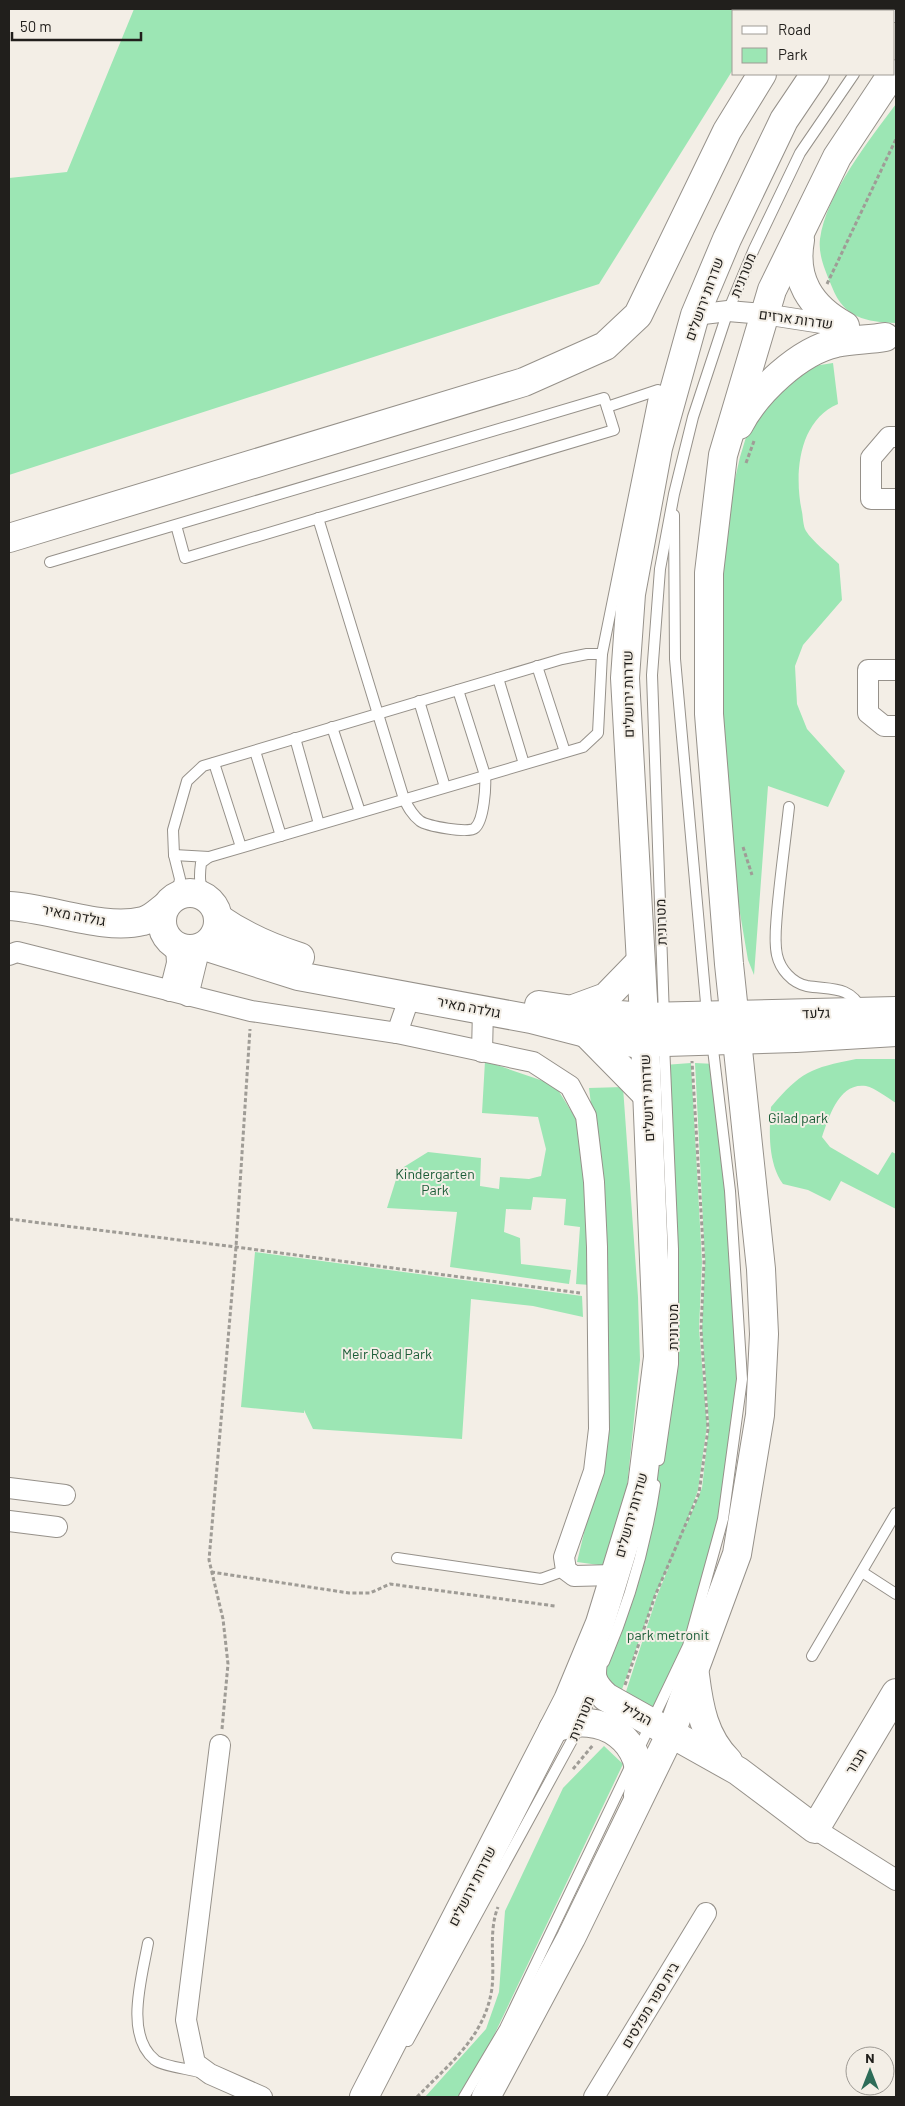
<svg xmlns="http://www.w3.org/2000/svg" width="905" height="2106" font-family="Barlow,Heebo,sans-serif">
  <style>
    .green { fill: #9ce6b4 }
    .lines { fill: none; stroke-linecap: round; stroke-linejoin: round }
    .lane-casing { stroke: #96918a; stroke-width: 12 }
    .street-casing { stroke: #96918a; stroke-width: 22 }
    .secondary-casing { stroke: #96918a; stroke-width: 30 }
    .path { stroke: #9f9c96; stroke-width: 3; stroke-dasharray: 4 2.5; stroke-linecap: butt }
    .lane { stroke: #fff; stroke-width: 10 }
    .street { stroke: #fff; stroke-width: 20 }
    .secondary { stroke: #fff; stroke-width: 28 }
    .labels { text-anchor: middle; stroke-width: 4; stroke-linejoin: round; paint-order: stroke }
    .street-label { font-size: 14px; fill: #211f1c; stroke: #f3eee6 }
    .park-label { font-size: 14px; fill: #1b5c37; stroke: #f3eee6 }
  </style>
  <rect width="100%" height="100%" fill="#f3eee6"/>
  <g class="green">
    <polygon points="134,9 771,9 769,11 734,11 734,68 599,284 9,475 9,178 67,172"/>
    <path d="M896,104v219c-30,-1 -52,-5 -64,-36 -6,-15 -14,-31 -12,-48 6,-45 50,-100 76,-135z"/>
    <path d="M833,363l5,41c-40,17 -44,71 -36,108 1,5 1,14 4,19 6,10 24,24 33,33l3,36 -39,45 -8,21 2,38 10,25 38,42 -17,36 -60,-21 -14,189 -6,-15 -20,-117 -14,-136 8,-170 18,-80 13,-43 25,-29 36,-19z"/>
    <path d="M856,1059h40v44c-8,-5 -21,-15 -30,-17 -27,-4 -37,31 -44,51l8,10 48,28 14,-23 4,2v55l-55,-28 -11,20 -22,-11 -25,-6c-15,-21 -14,-52 -12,-77 30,-35 39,-39 85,-48z"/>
    <polygon points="485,1061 555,1085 576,1119 587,1183 591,1285 576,1284 580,1227 564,1225 566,1199 533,1197 531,1210 506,1209 504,1232 520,1238 521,1264 571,1270 569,1284 450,1267 457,1212 387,1208 399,1170 428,1152 481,1158 480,1186 499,1189 500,1177 529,1179 541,1176 546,1149 538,1117 482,1113"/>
    <polygon points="691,1063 702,1262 699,1329 707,1425 698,1490 683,1533 702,1488 709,1425 702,1329 705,1261 695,1063 715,1064 742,1379 723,1519 689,1644 651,1715 623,1701 657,1596 673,1557 655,1595 619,1698 600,1680 652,1507 673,1364 664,1065"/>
    <polygon points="623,1087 638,1297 640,1360 627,1488 606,1566 577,1562 596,1483 594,1128 589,1088"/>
    <polygon points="255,1252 582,1296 583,1317 533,1306 471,1299 462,1439 313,1429 304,1410 304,1413 241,1407"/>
    <polygon points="604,1746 623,1764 487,2050 458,2097 425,2097 486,2029 499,1992 505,1911 563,1788"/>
  </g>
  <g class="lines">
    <defs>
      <g id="lane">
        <polyline points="894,17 896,14"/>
        <polyline points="607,407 658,390"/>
        <polyline points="674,515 675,659 707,1014"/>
        <path d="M318,518l86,281c4,8 8,16 16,22 7,5 49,13 55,7 9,-8 11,-41 10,-53l-27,-85"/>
        <polyline points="50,562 604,398 614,430 185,558 176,525"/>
        <polyline points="537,666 565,752"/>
        <polyline points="498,678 524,764"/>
        <polyline points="419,701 445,787"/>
        <polyline points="332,727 360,812"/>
        <polyline points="295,738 319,824"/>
        <polyline points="255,751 281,836"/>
        <polyline points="214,763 241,847"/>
        <path d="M789,807c-4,36 -9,71 -12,106 -1,14 -3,28 0,42 3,14 15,28 30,31 23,4 43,-1 55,24"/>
        <polyline points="174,855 209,857"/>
        <polyline points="177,895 180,879 174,855 173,830 187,781 203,766 562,659 587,654 602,654"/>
        <path d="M208,899c-9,-13 -9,-21 -7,-36l8,-6 374,-110 15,-14 4,-79 53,-262"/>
        <polyline points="664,1017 652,675 660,569 674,494 693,417 728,311 754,249 800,153 854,74"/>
        <polyline points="659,1460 673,1364 673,1249 664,1044"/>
        <polyline points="397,1558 541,1579 566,1570"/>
        <polyline points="862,1572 896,1594"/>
        <polyline points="812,1656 896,1513"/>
        <path d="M604,1662c24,-56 42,-117 51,-177"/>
        <path d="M148,1943c-6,34 -24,92 7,117 7,6 34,9 44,12"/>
        <polyline points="408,2041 582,1722 593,1687"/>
        <polyline points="464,2097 505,2028 688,1646 723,1519 742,1379 730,1191 712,1041"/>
      </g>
      <g id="street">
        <polyline points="695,315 728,311 764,314 841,326"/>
        <polyline points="896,437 889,437 871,458 871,499 896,499"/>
        <polyline points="896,670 868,670 868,713 884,726 896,726"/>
        <polyline points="9,955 17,952 251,1011 397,1033 533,1062 570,1086 586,1116 594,1182 597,1247 599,1429 594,1471 564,1557 566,1570 574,1576 614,1575"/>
        <polyline points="170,991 177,963 176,946"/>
        <polyline points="188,996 200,947"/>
        <polyline points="397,1033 410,996"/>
        <polyline points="482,1052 483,1010"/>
        <polyline points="9,1488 65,1495"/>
        <polyline points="9,1521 57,1527"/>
        <polyline points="220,1745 186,2020 195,2063 210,2074 262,2097"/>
        <polyline points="815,1829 896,1880"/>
        <polyline points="594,2097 706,1913"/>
      </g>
      <g id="secondary">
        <polyline points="804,11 806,9"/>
        <polyline points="863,11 865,9"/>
        <path d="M800,240c-7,39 10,67 45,86"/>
        <path d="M739,425c17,-33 60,-74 97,-82 16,-4 33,-3 49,-6"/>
        <polyline points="9,538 524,382 605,346 638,315 727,131 762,74"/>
        <circle cx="190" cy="921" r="28"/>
        <path d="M9,906c41,2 95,25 134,15 9,-2 15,-9 22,-14"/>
        <path d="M218,918c26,18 53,30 82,39"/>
        <polyline points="204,946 298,976 531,1019 609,1039 633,1043 796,1038 896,1032"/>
        <polyline points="539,1005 594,1013 644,1017 896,1011"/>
        <polyline points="576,1008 606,997 640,962"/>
        <polyline points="587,1034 647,1095"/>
        <path d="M595,1650c-4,24 -7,30 11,47l132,74 77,58 81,-136"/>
        <path d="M695,1675c4,32 9,62 33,86"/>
        <path d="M553,1729c48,-21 97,12 85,66"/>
        <polyline points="364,2097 568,1700 600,1623 642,1486 658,1357 644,1017 625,678 631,594 658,448 695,315 727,239 784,120 815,74"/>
        <polyline points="486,2097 571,1938 671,1733 737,1554 760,1415 764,1334 761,1269 729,964 709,714 709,573 723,455 772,290 837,157 892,74"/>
      </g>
    </defs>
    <use href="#lane" class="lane-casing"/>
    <use href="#street" class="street-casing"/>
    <use href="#secondary" class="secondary-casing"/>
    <g class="path">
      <polyline points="827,284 896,139"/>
      <polyline points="746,463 754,441"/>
      <polyline points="743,847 752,875"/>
      <polyline points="9,1219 236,1247 580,1293"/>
      <polyline points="211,1572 349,1593 370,1593 390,1584 555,1606"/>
      <polyline points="625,1685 655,1596 699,1493 708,1429 701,1329 704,1262 692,1061"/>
      <polyline points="222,1729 228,1664 223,1619 209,1560 236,1247 250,1029"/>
      <polyline points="573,1769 593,1745"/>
      <path d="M417,2097c32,-33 68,-60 75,-109 3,-26 -4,-56 6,-81"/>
    </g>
    <use href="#lane" class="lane"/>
    <use href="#street" class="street"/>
    <use href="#secondary" class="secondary"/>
  </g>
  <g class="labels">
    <g class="street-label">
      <text transform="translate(743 275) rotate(-68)" y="5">מטרונית</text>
      <text transform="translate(704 299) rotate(-70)" y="5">שדרות ירושלים</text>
      <text transform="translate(796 319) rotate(8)" y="5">שדרות ארזים</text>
      <text transform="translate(628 694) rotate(-91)" y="5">שדרות ירושלים</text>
      <text transform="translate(74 915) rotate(11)" y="5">גולדה מאיר</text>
      <text transform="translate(661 922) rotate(-92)" y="5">מטרונית</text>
      <text transform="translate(469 1007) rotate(11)" y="5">גולדה מאיר</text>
      <text transform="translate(816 1013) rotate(-1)" y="5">גלעד</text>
      <text transform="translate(647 1098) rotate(-93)" y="5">שדרות ירושלים</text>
      <text transform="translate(673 1327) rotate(-90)" y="5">מטרונית</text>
      <text transform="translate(631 1515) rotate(-74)" y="5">שדרות ירושלים</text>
      <text transform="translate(637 1714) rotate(28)" y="5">הגליל</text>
      <text transform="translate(581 1718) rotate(-68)" y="5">מטרונית</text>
      <text transform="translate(856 1761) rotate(-59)" y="5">תבור</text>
      <text transform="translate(472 1886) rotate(-63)" y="5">שדרות ירושלים</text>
      <text transform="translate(650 2005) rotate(-59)" y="5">בית ספר מפלסים</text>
    </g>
    <g class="park-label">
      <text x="798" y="1123">Gilad park</text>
      <text x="435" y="1179">Kindergarten<tspan x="435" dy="16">Park</tspan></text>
      <text x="387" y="1359">Meir Road Park</text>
      <text x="668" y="1640">park metronit</text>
    </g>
  </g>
  <rect width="905" height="2106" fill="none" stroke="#211f1c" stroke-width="20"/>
  <rect x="732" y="10" width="162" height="65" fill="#f3eee6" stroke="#9f9b95"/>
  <rect x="742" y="26" width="25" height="8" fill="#ffffff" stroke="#9f9b95"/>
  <text x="778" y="35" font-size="15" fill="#211f1c">Road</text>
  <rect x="742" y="48" width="25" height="15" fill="#9ce6b4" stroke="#9f9b95"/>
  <text x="778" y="60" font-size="15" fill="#211f1c">Park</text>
  <g transform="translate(870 2071)"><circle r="24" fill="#f3eee6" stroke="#9f9b95"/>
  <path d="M0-4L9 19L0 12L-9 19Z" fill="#2d6c58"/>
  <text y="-8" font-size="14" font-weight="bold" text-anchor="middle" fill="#211f1c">N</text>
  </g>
  <path d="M12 32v8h129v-8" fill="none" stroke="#211f1c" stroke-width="2.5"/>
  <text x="20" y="32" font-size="15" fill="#211f1c" stroke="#f3eee6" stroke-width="4" paint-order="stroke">50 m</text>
</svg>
